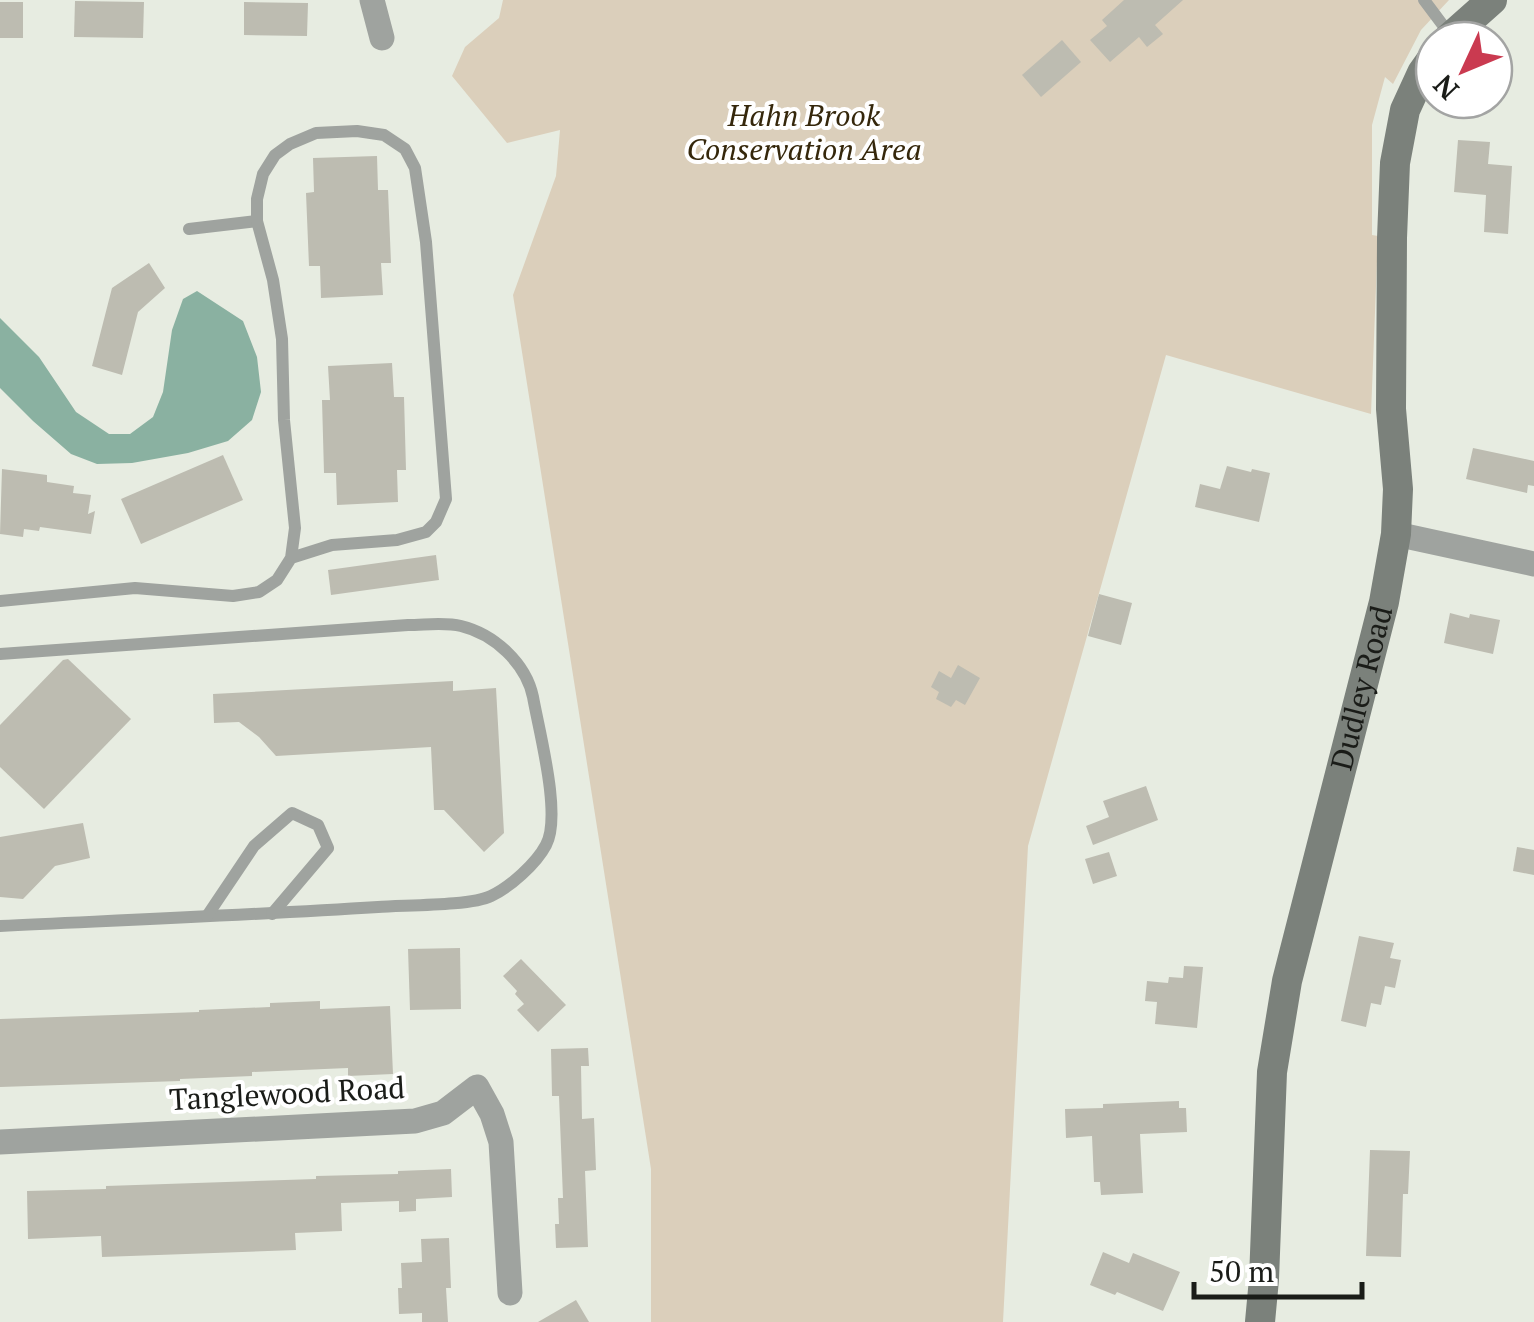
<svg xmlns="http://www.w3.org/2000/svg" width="1534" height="1322" font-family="'PT Serif',serif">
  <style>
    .green { fill: #dbcfbb }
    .water { fill: #8ab1a1 }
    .building { fill: #bdbcb1 }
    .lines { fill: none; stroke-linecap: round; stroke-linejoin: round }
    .lane { stroke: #9fa39f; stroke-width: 12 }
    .street { stroke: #9fa39f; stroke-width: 25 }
    .secondary { stroke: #7b817b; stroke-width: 30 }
    .labels { text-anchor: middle; stroke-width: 8; stroke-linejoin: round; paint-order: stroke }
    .park-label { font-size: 30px; font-style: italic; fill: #35270b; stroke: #fff }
    .street-label { font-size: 30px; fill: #1a1c18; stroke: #fff }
  </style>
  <rect width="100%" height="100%" fill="#e7ece1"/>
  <polygon class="green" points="503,0 1449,0 1421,30 1393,84 1385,77 1372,125 1372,235 1378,236 1371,414 1166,355 1028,846 1003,1322 651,1322 651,1169 513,295 556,176 560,130 507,143 452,76 465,47 499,18"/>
  <polygon class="water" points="197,291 243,321 257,357 261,392 252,420 228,441 188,453 132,463 97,464 71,454 33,421 0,388 0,318 39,357 76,412 109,434 130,434 153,417 163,392 172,330 183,299"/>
  <g class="building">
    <polygon points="1124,0 1183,0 1155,25 1163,34 1147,47 1139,37 1110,62 1090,40 1107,26 1102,20"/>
    <polygon points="75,1 144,2 143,38 74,37"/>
    <rect x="0" y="2" width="23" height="36"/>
    <polygon points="244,2 308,3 307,36 244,35"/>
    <polygon points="1062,40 1081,62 1041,97 1022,75"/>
    <polygon points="1458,140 1490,142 1488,164 1512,166 1508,234 1484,232 1486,195 1454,192"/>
    <polygon points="377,156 378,190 388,190 391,263 381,263 383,295 321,298 320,266 309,266 306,193 314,192 313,158"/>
    <polygon points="149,263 165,288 138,312 122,375 92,366 112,288"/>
    <polygon points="392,363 394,397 404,397 406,470 397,470 398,502 337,505 336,473 324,473 322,400 330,400 328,366"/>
    <polygon points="1473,448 1534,461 1534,486 1528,485 1527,493 1466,479"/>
    <polygon points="223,455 243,500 141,544 121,499"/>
    <polygon points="1227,466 1251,472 1252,469 1270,473 1259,522 1195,507 1200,484 1220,489"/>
    <polygon points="2,469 47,475 47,482 74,486 73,493 91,495 88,514 95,511 91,534 40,527 39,531 24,529 23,537 0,534"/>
    <polygon points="436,555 439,580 331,595 328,570"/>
    <polygon points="1099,594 1132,603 1121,645 1088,636"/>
    <polygon points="1450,613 1469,618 1470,614 1500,620 1493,654 1444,643"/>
    <polygon points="68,659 131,719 44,809 0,767 0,725 63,660"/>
    <polygon points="958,665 980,678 965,705 956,700 951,707 936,699 939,692 931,687 939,671 951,678"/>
    <polygon points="453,681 453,691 496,688 504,833 484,852 444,810 434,810 431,747 276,756 259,737 239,722 214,723 213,694"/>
    <polygon points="1146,786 1158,820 1093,845 1086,826 1109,817 1103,801"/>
    <polygon points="83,823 90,858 55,866 23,899 0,897 0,837"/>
    <polygon points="1517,847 1534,850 1534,875 1513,871"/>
    <polygon points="1109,852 1117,876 1093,884 1085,859"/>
    <polygon points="1359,936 1394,943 1390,958 1401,960 1395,988 1385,986 1381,1005 1371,1003 1366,1027 1341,1021"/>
    <polygon points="460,948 461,1009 410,1010 408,949"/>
    <polygon points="521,959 566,1005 538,1032 517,1010 524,1004 515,994 517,991 503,976"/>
    <polygon points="1184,966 1203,967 1197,1028 1155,1024 1157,1002 1145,1001 1147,981 1168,983 1169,977 1183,978"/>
    <polygon points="320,1001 320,1009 390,1006 393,1074 348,1076 348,1068 252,1072 252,1076 180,1079 180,1081 0,1087 0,1019 199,1012 199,1010 270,1007 270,1003"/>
    <polygon points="588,1048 589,1066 581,1066 582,1119 594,1118 596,1170 585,1171 588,1247 556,1248 555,1224 559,1224 558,1198 563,1198 559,1096 552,1096 551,1049"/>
    <polygon points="1179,1101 1179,1108 1186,1108 1187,1132 1140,1134 1143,1193 1101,1195 1100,1182 1094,1182 1092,1136 1066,1138 1065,1109 1103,1108 1103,1104"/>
    <polygon points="1370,1150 1410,1151 1408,1194 1403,1194 1401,1257 1366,1256"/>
    <polygon points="451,1169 452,1197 416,1199 416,1211 399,1212 399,1201 341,1203 342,1231 295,1233 296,1250 102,1257 101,1236 28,1239 27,1191 106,1189 106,1186 316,1179 316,1176 398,1174 398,1171"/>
    <polygon points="449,1238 451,1288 446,1288 448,1322 422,1322 422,1313 399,1314 398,1288 402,1288 401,1263 422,1262 421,1239"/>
    <polygon points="1103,1252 1129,1263 1133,1253 1180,1272 1163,1311 1117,1292 1115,1295 1090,1285"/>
    <polygon points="576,1300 589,1322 538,1322"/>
  </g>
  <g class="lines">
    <g class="lane">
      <polyline points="1424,0 1451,36"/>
      <polyline points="189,229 257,221"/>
      <polyline points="0,601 135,588 233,596 259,592 277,580 291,558 295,528 284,420 282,339 273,280 257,221 257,199 263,174 275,155 290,144 316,133 357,131 384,135 405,149 415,168 426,242 446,499 436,522 426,532 397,540 332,545 291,558"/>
      <path d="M0,654l408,-29c17,0 37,-3 53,1 33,8 65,37 72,71 6,34 29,119 13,148 -10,19 -36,42 -55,51 -20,10 -87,9 -113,11 -126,8 -252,13 -378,19"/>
      <polyline points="207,916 254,846 292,813 318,825 328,848 272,914"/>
    </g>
    <g class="street">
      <polyline points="372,0 382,38"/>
      <polyline points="1396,534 1534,564"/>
      <polyline points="0,1142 415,1121 443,1113 477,1087 492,1114 501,1142 510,1293"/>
    </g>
    <g class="secondary">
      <polyline points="1447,40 1492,0"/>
      <path id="s1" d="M1260,1322l4,-43 8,-207 15,-91 97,-379 12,-68 2,-45 -7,-80 1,-171 3,-75 10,-53 17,-37 12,-17"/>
    </g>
  </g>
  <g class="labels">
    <g class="park-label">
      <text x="804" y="126">Hahn Brook<tspan x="804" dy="34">Conservation Area</tspan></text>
    </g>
    <g class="street-label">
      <text dy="10" stroke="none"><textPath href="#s1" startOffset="645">Dudley Road</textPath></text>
      <text transform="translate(287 1094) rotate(-3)" y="10">Tanglewood Road</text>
    </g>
  </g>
  <g transform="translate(1464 70) rotate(226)"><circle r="48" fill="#ffffff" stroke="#a3a4a3" stroke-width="2.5"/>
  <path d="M0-8L18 38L0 25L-18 38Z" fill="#ca3a50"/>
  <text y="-15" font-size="28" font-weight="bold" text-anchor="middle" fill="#1a1c18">N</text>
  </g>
  <path d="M1194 1282v15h168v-15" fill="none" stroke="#1a1c18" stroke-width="5"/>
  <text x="1209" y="1282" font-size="30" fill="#1a1c18" stroke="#ffffff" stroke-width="8" paint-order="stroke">50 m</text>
</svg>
